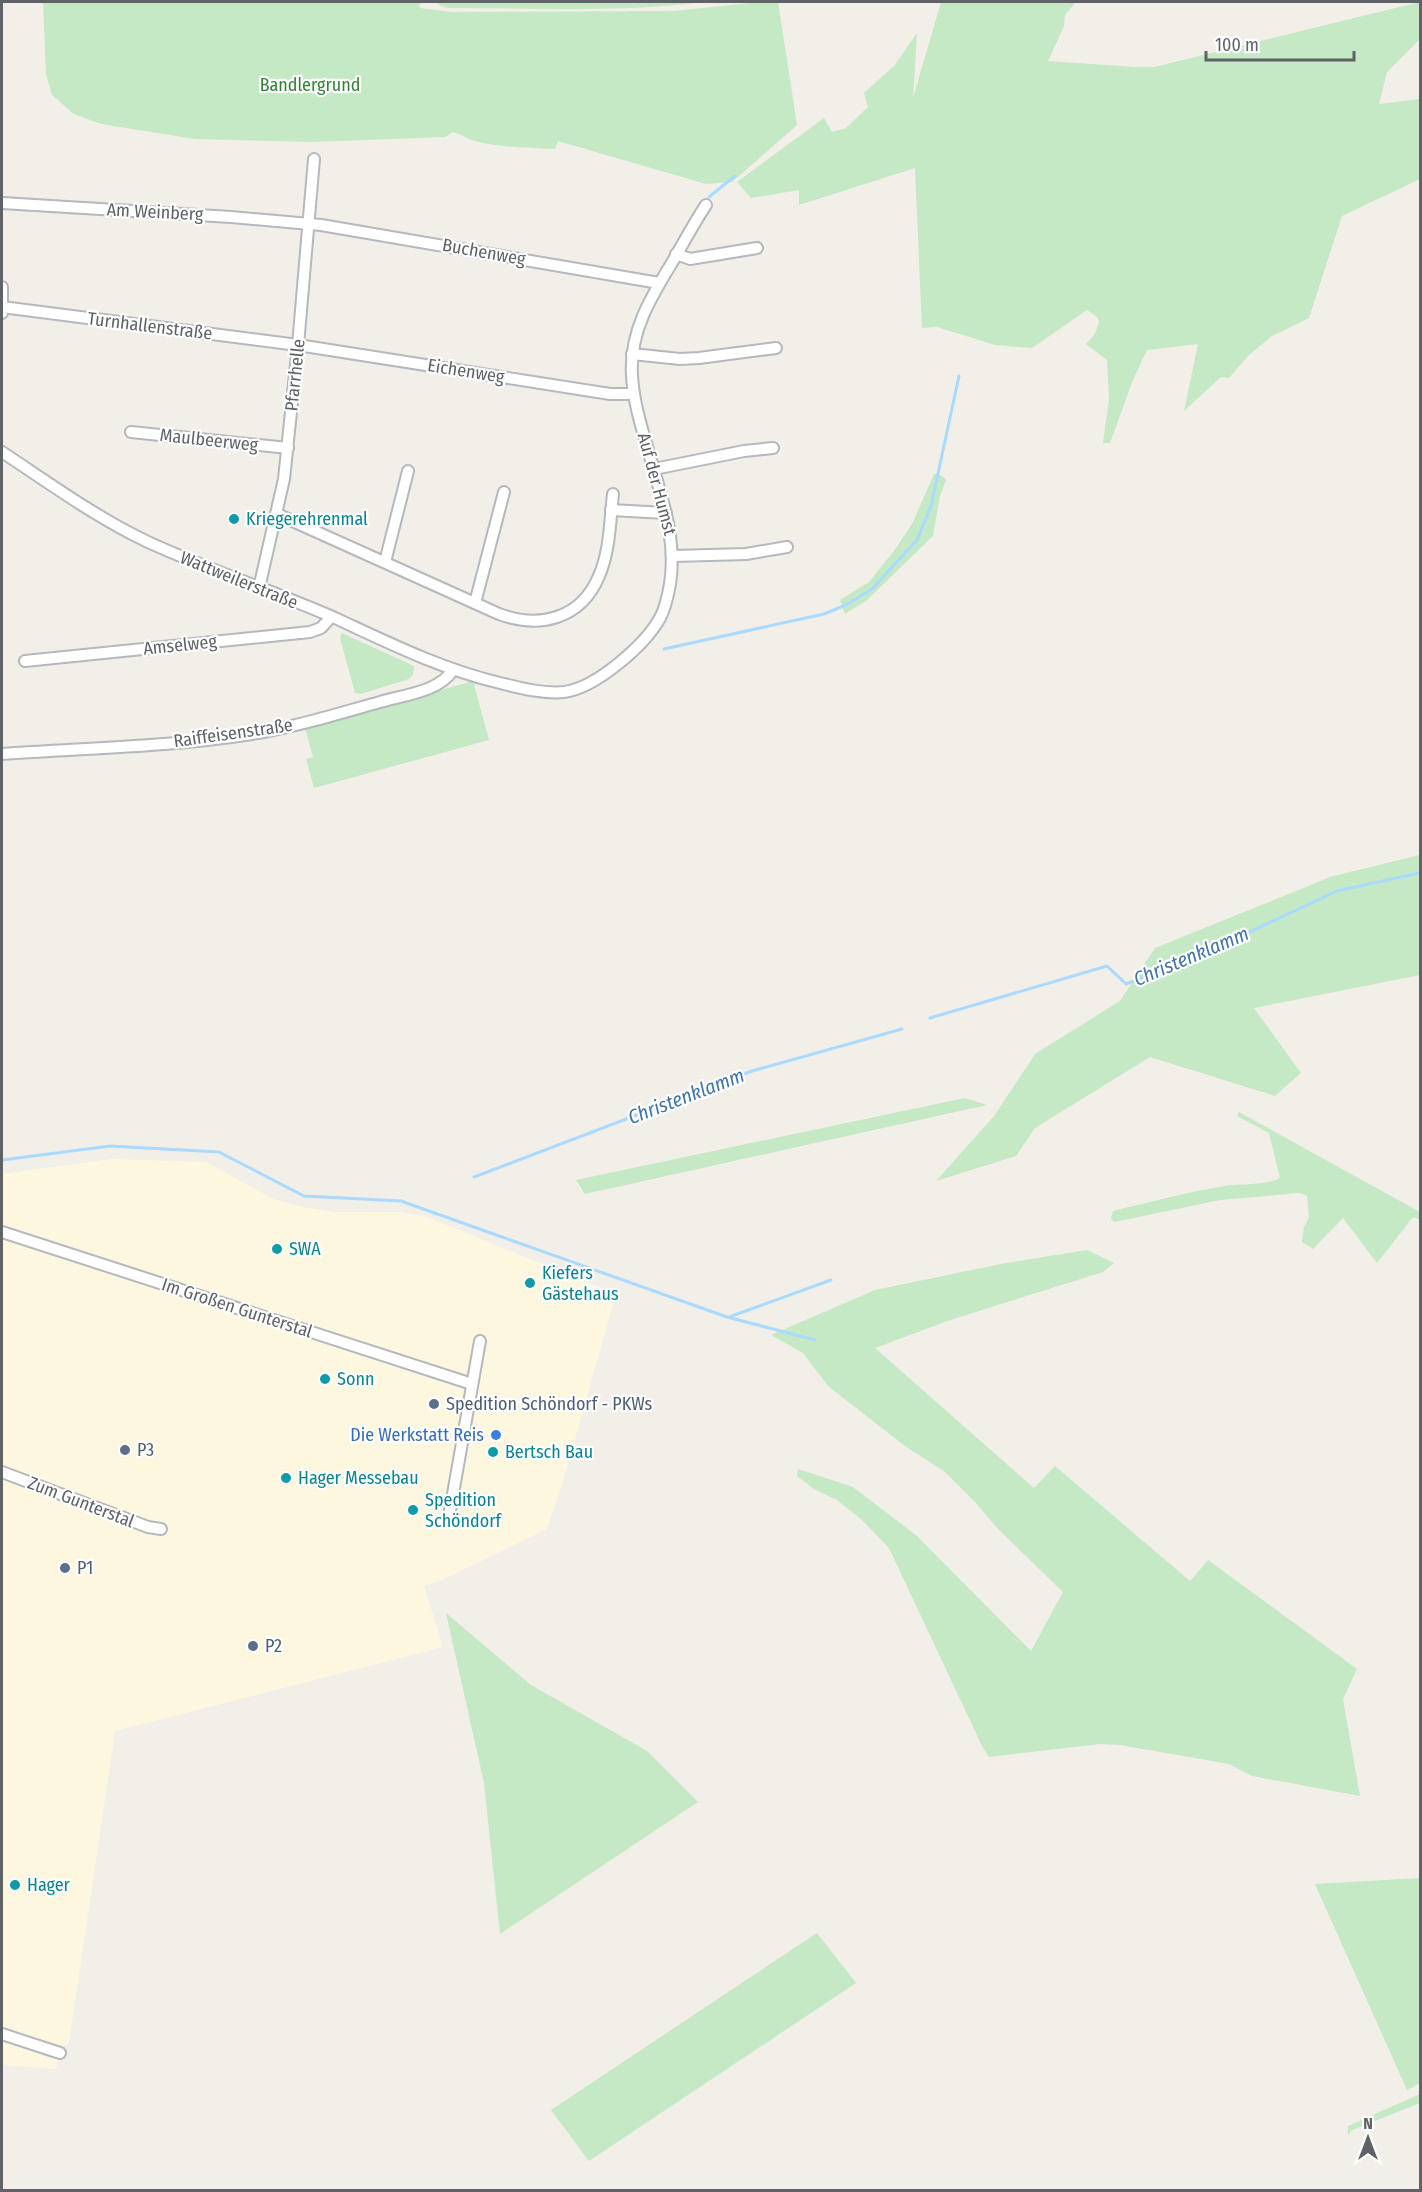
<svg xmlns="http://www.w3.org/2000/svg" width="1422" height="2192" font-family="'Fira Sans Condensed',sans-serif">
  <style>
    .commercial { fill: #fef7e0 }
    .green { fill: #c5e8c5 }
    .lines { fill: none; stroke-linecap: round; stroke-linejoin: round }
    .stream { stroke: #aadaff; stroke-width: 3 }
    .minor-casing { stroke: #b5b8bc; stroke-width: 14 }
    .minor { stroke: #fff; stroke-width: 10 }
    .culture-dot { fill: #0f9aa8; stroke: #fff; stroke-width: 2 }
    .service-dot { fill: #5c6f8a; stroke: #fff; stroke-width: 2 }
    .shop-dot { fill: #3f7fe0; stroke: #fff; stroke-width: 2 }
    .labels { text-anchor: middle; stroke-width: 4.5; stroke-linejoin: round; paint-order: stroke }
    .park-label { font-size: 18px; fill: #348238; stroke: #fff }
    .street-label { font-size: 18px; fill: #5f6368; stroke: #fff }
    .culture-label { font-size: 18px; fill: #0d838f; stroke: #fff; text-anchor: start }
    .service-label { font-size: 18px; fill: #4e5e75; stroke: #fff; text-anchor: start }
    .shop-label { font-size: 18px; fill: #366cbe; stroke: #fff; text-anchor: end }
    .water-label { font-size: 20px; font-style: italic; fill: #4174aa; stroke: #fff }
  </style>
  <rect width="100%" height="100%" fill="#f1efe8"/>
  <polygon class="commercial" points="112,1159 206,1162 273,1199 303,1207 334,1212 400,1212 427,1217 616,1294 562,1485 547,1529 442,1580 424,1586 443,1647 115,1731 69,2043 64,2046 60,2053 56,2069 2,2065 2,1174"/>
  <g class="green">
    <path d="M43,2h379l-3,3 1,3 31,4 223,-1 86,-9h18l19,123 -65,57 -26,2 -148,-43 -3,8c-26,-2 -55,-1 -80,-8 -8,-2 -14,-7 -22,-9l-8,5 -134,5 -116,-3 -94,-15 -27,-10 -22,-19 -6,-21z"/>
    <path d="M435,2h268c-84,11 -170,6 -254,6l-8,-2z"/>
    <polygon points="941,2 1076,2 1065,15 1064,26 1048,61 1135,67 1154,67 1420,2 1420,39 1387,72 1379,104 1420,99 1420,179 1342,216 1309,318 1272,336 1248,356 1229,378 1221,377 1184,411 1198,344 1147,350 1133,380 1110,443 1103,443 1109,399 1107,360 1086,344 1095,334 1099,322 1097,317 1087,310 1032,348 995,345 937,327 922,328 915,168 799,205 799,190 751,198 737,182 824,118 832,132 846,128 868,107 864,93 894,66 917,33 913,98"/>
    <polygon points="934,474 941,475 946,480 940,496 933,536 867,600 845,614 840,600 869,582 894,551 912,524"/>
    <polygon points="342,633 414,666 413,675 409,679 361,694 355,693 340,638"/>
    <polygon points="473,681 489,740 314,788 306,759 313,757 305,728"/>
    <polygon points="1420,855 1420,975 1254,1008 1301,1073 1275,1096 1150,1057 1035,1128 1016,1156 936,1181 994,1116 1035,1054 1120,1001 1155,948 1333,876"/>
    <polygon points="965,1098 987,1105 585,1194 576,1180"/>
    <path d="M1239,1112l181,100v8l-7,-3 -36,46 -34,-45 -30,31 -11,-7 2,-15 5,-10 -2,-21 -8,-3 -79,7 -106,22 -3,-4 2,-7c37,-9 74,-19 112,-25 18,-3 38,0 55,-8l-11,-45 -32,-17z"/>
    <polygon points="1087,1250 1114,1263 1103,1272 950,1320 875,1348 1034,1488 1055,1466 1190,1581 1208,1560 1357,1669 1343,1699 1360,1796 1252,1776 1229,1764 1120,1745 1100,1744 989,1757 982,1746 889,1548 862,1520 837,1500 814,1489 797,1476 798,1469 853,1487 917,1536 1031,1651 1063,1592 997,1528 976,1503 944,1471 905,1446 828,1386 803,1353 771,1335 875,1290 1001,1264"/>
    <polygon points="446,1613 531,1685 647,1751 698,1802 500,1934 484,1783"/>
    <polygon points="1420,1878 1420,2083 1407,2090 1315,1884"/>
    <polygon points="817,1933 856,1983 589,2161 551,2110"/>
    <polygon points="1420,2094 1420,2103 1352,2130 1348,2135 1348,2126"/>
  </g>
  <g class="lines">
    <g class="stream">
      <polyline points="709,197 735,176"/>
      <polyline points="664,649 824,614 846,605 872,589 917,540 931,506 959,376"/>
      <polyline points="930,1018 1107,966 1126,984 1192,959 1337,891 1420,873"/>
      <polyline points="2,1160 110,1146 219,1152 304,1196 401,1201 727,1317 815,1340"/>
      <polyline points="474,1177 752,1071 902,1029"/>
      <polyline points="729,1317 831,1280"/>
    </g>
    <defs>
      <g id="minor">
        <polyline points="2,203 231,217 321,225 659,283"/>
        <polyline points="676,254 690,259 757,248"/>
        <polyline points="2,287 2,313"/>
        <polyline points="2,307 298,345 610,394 634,394"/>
        <polyline points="632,354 680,359 699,358 776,348"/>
        <polyline points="131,432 288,448"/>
        <path d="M2,452c47,31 95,66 146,90 61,28 125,49 187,76 54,25 106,51 165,65 20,5 43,11 64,9 32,-4 81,-47 96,-74 6,-11 8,-23 10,-34 6,-39 -4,-73 -15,-110 -9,-33 -21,-65 -23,-98 -3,-44 19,-79 41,-115 11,-19 21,-38 33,-56"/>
        <polyline points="654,469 744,451 773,448"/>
        <polyline points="611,510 666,513"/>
        <path d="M277,514l222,100c41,15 82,5 100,-38 11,-25 11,-56 14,-82"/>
        <polyline points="673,556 746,554 787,547"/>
        <polyline points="385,562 408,471"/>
        <polyline points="259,588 284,479 298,345 314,159"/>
        <polyline points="475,603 504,492"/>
        <polyline points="25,661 310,632 321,628 331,617"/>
        <path d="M2,754c82,-6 167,-7 250,-20 43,-7 85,-20 128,-32 23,-7 59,-10 73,-32"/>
        <polyline points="2,1232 472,1384"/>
        <polyline points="2,1472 148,1527 161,1529"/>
        <polyline points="448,1522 480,1341"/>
        <polyline points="2,2034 60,2053"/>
      </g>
    </defs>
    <use href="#minor" class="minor-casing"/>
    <use href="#minor" class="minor"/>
  </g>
  <g class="culture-dot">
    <circle cx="234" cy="519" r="6"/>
    <circle cx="277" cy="1249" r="6"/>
    <circle cx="530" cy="1283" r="6"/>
    <circle cx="325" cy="1379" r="6"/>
    <circle cx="493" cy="1452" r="6"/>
    <circle cx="286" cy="1478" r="6"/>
    <circle cx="413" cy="1510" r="6"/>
    <circle cx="15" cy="1885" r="6"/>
  </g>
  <g class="service-dot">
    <circle cx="434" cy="1404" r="6"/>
    <circle cx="125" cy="1450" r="6"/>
    <circle cx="65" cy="1568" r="6"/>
    <circle cx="253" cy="1646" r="6"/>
  </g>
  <circle class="shop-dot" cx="496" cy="1435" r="6"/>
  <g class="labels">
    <g class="park-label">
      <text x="310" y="91">Bandlergrund</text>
    </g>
    <g class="street-label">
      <text transform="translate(155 212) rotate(3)" y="6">Am Weinberg</text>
      <text transform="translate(484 252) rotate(10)" y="6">Buchenweg</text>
      <text transform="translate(150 326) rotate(7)" y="6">Turnhallenstraße</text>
      <text transform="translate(466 371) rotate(9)" y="6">Eichenweg</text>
      <text transform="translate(295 375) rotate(-84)" y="6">Pfarrhelle</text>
      <text transform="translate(209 440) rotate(6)" y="6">Maulbeerweg</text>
      <text transform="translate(657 484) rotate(75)" y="6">Auf der Humst</text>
      <text transform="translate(239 580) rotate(22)" y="6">Wattweilerstraße</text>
      <text transform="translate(180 645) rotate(-6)" y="6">Amselweg</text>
      <text transform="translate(233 733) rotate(-8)" y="6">Raiffeisenstraße</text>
      <text transform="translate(237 1308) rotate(18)" y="6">Im Großen Gunterstal</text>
      <text transform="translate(81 1502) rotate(21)" y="6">Zum Gunterstal</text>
    </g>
    <g class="culture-label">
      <text x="246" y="525">Kriegerehrenmal</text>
      <text x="289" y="1255">SWA</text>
      <text x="542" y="1279">Kiefers<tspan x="542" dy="21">Gästehaus</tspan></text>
      <text x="337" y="1385">Sonn</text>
      <text x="505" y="1458">Bertsch Bau</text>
      <text x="298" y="1484">Hager Messebau</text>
      <text x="425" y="1506">Spedition<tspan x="425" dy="21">Schöndorf</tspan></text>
      <text x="27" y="1891">Hager</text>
    </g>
    <g class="service-label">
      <text x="446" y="1410">Spedition Schöndorf - PKWs</text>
      <text x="137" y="1456">P3</text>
      <text x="77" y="1574">P1</text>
      <text x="265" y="1652">P2</text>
    </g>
    <g class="shop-label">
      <text x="484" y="1441">Die Werkstatt Reis</text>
    </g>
    <g class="water-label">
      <text transform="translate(1191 956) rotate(-23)" y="7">Christenklamm</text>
      <text transform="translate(686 1096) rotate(-21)" y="7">Christenklamm</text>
    </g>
  </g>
  <rect width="1422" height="2192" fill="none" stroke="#5f6368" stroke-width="6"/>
  <g transform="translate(1368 2138)" stroke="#ffffff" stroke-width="4.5" paint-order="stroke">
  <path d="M0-4.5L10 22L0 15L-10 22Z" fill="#5f6368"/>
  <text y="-9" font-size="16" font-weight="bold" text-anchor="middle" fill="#5f6368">N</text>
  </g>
  <path d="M1206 51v9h148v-9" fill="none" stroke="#5f6368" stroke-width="3"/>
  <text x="1215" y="51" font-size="18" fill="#5f6368" stroke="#ffffff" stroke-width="4.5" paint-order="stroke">100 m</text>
</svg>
